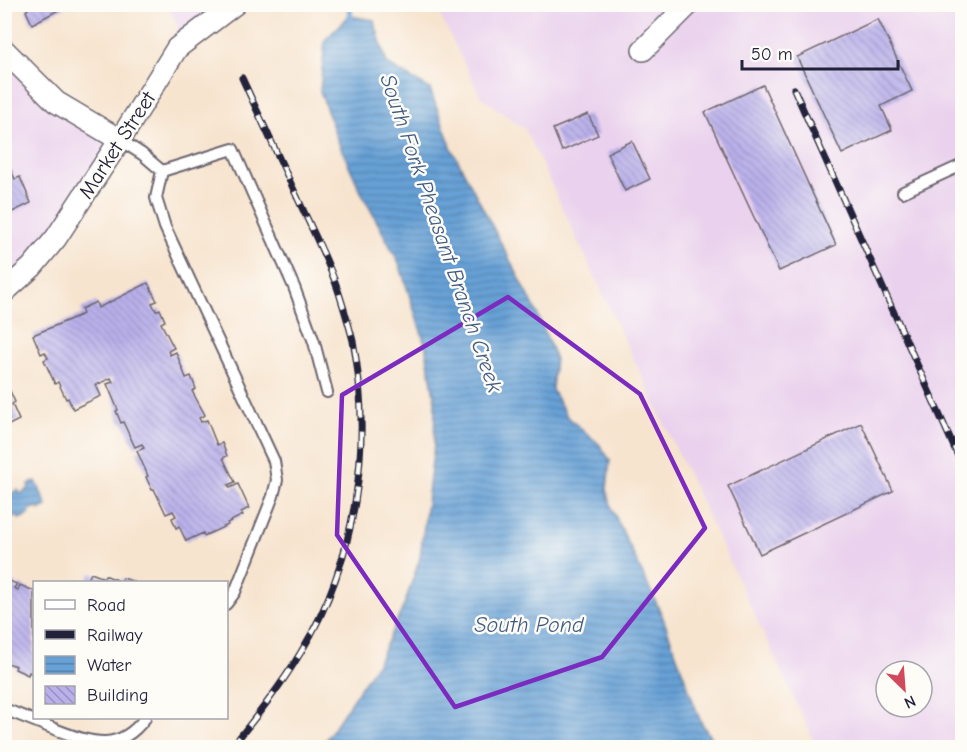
<svg xmlns="http://www.w3.org/2000/svg" width="967" height="752" font-family="'Comic Neue',sans-serif">
  <style>
    .built { fill: #ead1ed; fill-rule: evenodd }
    .water { fill: url(#water-rules); stroke: #446288; stroke-width: 1.5 }
    .lines { fill: none; stroke-linecap: round; stroke-linejoin: round }
    .stream { stroke: #67a1d6; stroke-width: 6 }
    .building { fill: url(#building-back-hatch) }
    .service-casing { stroke: #6d666f; stroke-width: 14 }
    .minor-casing { stroke: #6d666f; stroke-width: 24 }
    .service { stroke: #fff; stroke-width: 10 }
    .minor { stroke: #fff; stroke-width: 21 }
    .rail-casing { stroke: #22223b; stroke-width: 7 }
    .rail { stroke: #fdfcf7; stroke-width: 4.5; stroke-dasharray: 14; stroke-linecap: butt }
    .marked { fill: none; stroke: #7b2cbf; stroke-width: 4.5; stroke-linejoin: round }
    .labels { text-anchor: middle; stroke-width: 5; stroke-linejoin: round; paint-order: stroke }
    .street-label { font-size: 21px; fill: #22223b; stroke: #fdfcf7 }
    .water-label { font-size: 22px; font-style: italic; fill: #415b81; stroke: #fdfcf7 }
  </style>
  <defs>
    <pattern id="water-rules" width="6" height="5" patternUnits="userSpaceOnUse" patternTransform="scale(1.5)"><rect width="6" height="5" fill="#67a1d6"/><path d="M0 2.5h6" fill="none" stroke="#5483af"/></pattern>
    <pattern id="building-back-hatch" width="6" height="6" patternUnits="userSpaceOnUse" patternTransform="scale(1.5)"><rect width="6" height="6" fill="#bab1eb"/><path d="M-1 5l2 2M0 0l6 6M5-1l2 2" fill="none" stroke="#9790c0"/></pattern>
  </defs>
  <rect width="100%" height="100%" fill="#fdfcf7"/>
  <filter id="ink" filterUnits="userSpaceOnUse"><feTurbulence type="fractalNoise" baseFrequency=".0167" numOctaves="2"/><feDisplacementMap in="SourceGraphic" scale="12" xChannelSelector="R" yChannelSelector="G"/><feConvolveMatrix kernelMatrix="1 2 1 2 8 2 1 2 1" color-interpolation-filters="sRGB"/></filter>
  <filter id="wash" filterUnits="userSpaceOnUse"><feTurbulence type="fractalNoise" baseFrequency=".008" numOctaves="4" result="noise"/><feDisplacementMap in="SourceGraphic" scale="24" xChannelSelector="R" yChannelSelector="G"/><feGaussianBlur stdDeviation="1.35" result="paint"/><feColorMatrix in="noise" values="0 0 0 0 0 0 0 0 0 0 0 0 0 0 0 0 0 1.4 0 .05"/><feComposite in="paint" operator="in"/></filter>
  <g filter="url(#wash)">
    <rect width="100%" height="100%" fill="#f7e4cf"/>
    <g class="built">
      <polygon points="168,5 235,5 177,48 178,28"/>
      <path d="M435,5h527v742h-145l-292,-618 -44,-32zM886,671h36v36h-36z"/>
      <polygon points="4,52 117,147 4,293"/>
    </g>
    <g class="water">
      <polygon points="349,16 374,20 387,64 430,89 452,149 534,306 555,357 552,390 567,416 599,444 610,460 607,490 612,509 662,615 700,720 716,747 321,747 379,660 404,605 420,558 434,445 435,401 425,344 399,263 360,190 337,139 320,91 325,40"/>
      <polygon points="36,481 47,506 39,510 37,507 29,510 30,514 19,519 17,516 7,520 10,528 5,529 5,501 9,499 8,495 18,490 20,494 29,489 28,485"/>
    </g>
    <g class="lines">
      <polyline class="stream" points="349,4 351,22"/>
    </g>
    <g id="blocks">
      <g class="building">
        <polygon points="26,4 70,4 32,24 26,11 28,9"/>
        <polygon points="878,19 912,91 881,106 892,130 842,154 797,57"/>
        <polygon points="763,85 836,245 779,271 705,112"/>
        <polygon points="588,114 598,135 562,151 553,129"/>
        <polygon points="632,141 650,179 625,191 607,153"/>
        <polygon points="4,156 15,179 20,177 31,203 6,215"/>
        <polygon points="148,283 157,301 152,303 156,311 160,309 165,321 161,323 174,348 168,351 170,355 176,352 186,378 191,376 196,389 192,391 205,415 199,418 201,422 207,420 217,445 222,443 227,456 223,458 235,482 228,485 230,488 238,484 249,508 241,512 243,515 227,523 228,525 204,536 203,533 186,541 179,526 176,528 172,518 176,516 173,511 166,514 154,489 152,490 146,477 148,476 137,451 144,448 142,444 135,447 123,422 121,423 116,411 118,410 107,384 113,382 111,378 96,385 101,396 73,409 68,398 66,399 58,382 55,384 44,360 48,358 45,352 41,354 33,335 83,314 81,309 96,302 98,308"/>
        <polygon points="5,380 15,402 12,404 19,420 5,427"/>
        <polygon points="861,423 893,491 760,554 728,486"/>
        <polygon points="91,573 104,578 105,575 121,582 123,578 134,582 87,582"/>
        <polygon points="4,579 17,584 14,588 18,590 20,585 34,591 34,674 29,672 28,675 15,669 16,666 4,662"/>
      </g>
    </g>
  </g>
  <g filter="url(#ink)">
    <use href="#blocks" fill-opacity="0" stroke="#6d666f" stroke-width="1.5"/>
    <g class="lines">
      <defs>
        <g id="service">
          <polyline points="120,140 142,154 162,171 156,198 165,227 274,461 277,480 273,496 235,592 226,604"/>
          <polyline points="162,171 233,149 294,287 314,342 327,392"/>
          <polyline points="903,192 962,165"/>
          <path d="M4,709c18,7 36,14 53,21 36,14 63,22 88,-12"/>
        </g>
        <g id="minor">
          <polyline points="4,50 56,102 120,140"/>
          <polyline points="643,50 689,4"/>
          <polyline points="4,292 32,267 56,238 120,140 177,48 235,4"/>
        </g>
      </defs>
      <use href="#service" class="service-casing"/>
      <use href="#minor" class="minor-casing"/>
      <use href="#service" class="service"/>
      <use href="#minor" class="minor"/>
      <defs>
        <g id="rail">
          <polyline points="794,89 962,465"/>
          <path d="M231,748c25,-31 50,-62 70,-96 55,-90 72,-208 52,-311 -4,-16 -9,-32 -14,-48 -10,-31 -26,-61 -40,-92 -19,-41 -38,-82 -57,-123"/>
        </g>
      </defs>
      <use href="#rail" class="rail-casing"/>
      <use href="#rail" class="rail"/>
    </g>
  </g>
  <path class="marked" d="M508,297l132,97 65,134 -103,129 -147,50 -118,-172 5,-140z"/>
  <g class="labels">
    <g class="street-label">
      <text transform="translate(117 145) rotate(-57)" y="7">Market Street</text>
    </g>
    <g class="water-label">
      <text transform="translate(442 233) rotate(71)" y="8">South Fork Pheasant Branch Creek</text>
      <text x="529" y="632">South Pond</text>
    </g>
  </g>
  <rect width="967" height="752" fill="none" stroke="#fdfcf7" stroke-width="24"/>
  <rect x="33" y="581" width="195" height="138" fill="#fdfcf7" stroke="#a5a5ac" stroke-width="1.5"/>
  <rect x="45" y="600" width="30" height="9" fill="#ffffff" stroke="#a5a5ac" stroke-width="1.5"/>
  <text x="87" y="611" font-size="18" fill="#22223b">Road</text>
  <rect x="45" y="630" width="30" height="9" fill="#22223b" stroke="#a5a5ac" stroke-width="1.5"/>
  <text x="87" y="641" font-size="18" fill="#22223b">Railway</text>
  <rect x="45" y="656" width="30" height="18" fill="url(#water-rules)" stroke="#a5a5ac" stroke-width="1.5"/>
  <text x="87" y="671" font-size="18" fill="#22223b">Water</text>
  <rect x="45" y="686" width="30" height="18" fill="url(#building-back-hatch)" stroke="#a5a5ac" stroke-width="1.5"/>
  <text x="87" y="701" font-size="18" fill="#22223b">Building</text>
  <g transform="translate(904 689) rotate(155)"><circle r="28" fill="#fdfcf7" stroke="#a5a5ac" stroke-width="1.5"/>
  <path d="M0-4.5L10 22L0 15L-10 22Z" fill="#d1495b"/>
  <text y="-9" font-size="16" font-weight="bold" text-anchor="middle" fill="#22223b">N</text>
  </g>
  <path d="M742 60v9h156v-9" fill="none" stroke="#22223b" stroke-width="3"/>
  <text x="751" y="60" font-size="18" fill="#22223b" stroke="#fdfcf7" stroke-width="4.5" paint-order="stroke">50 m</text>
</svg>
